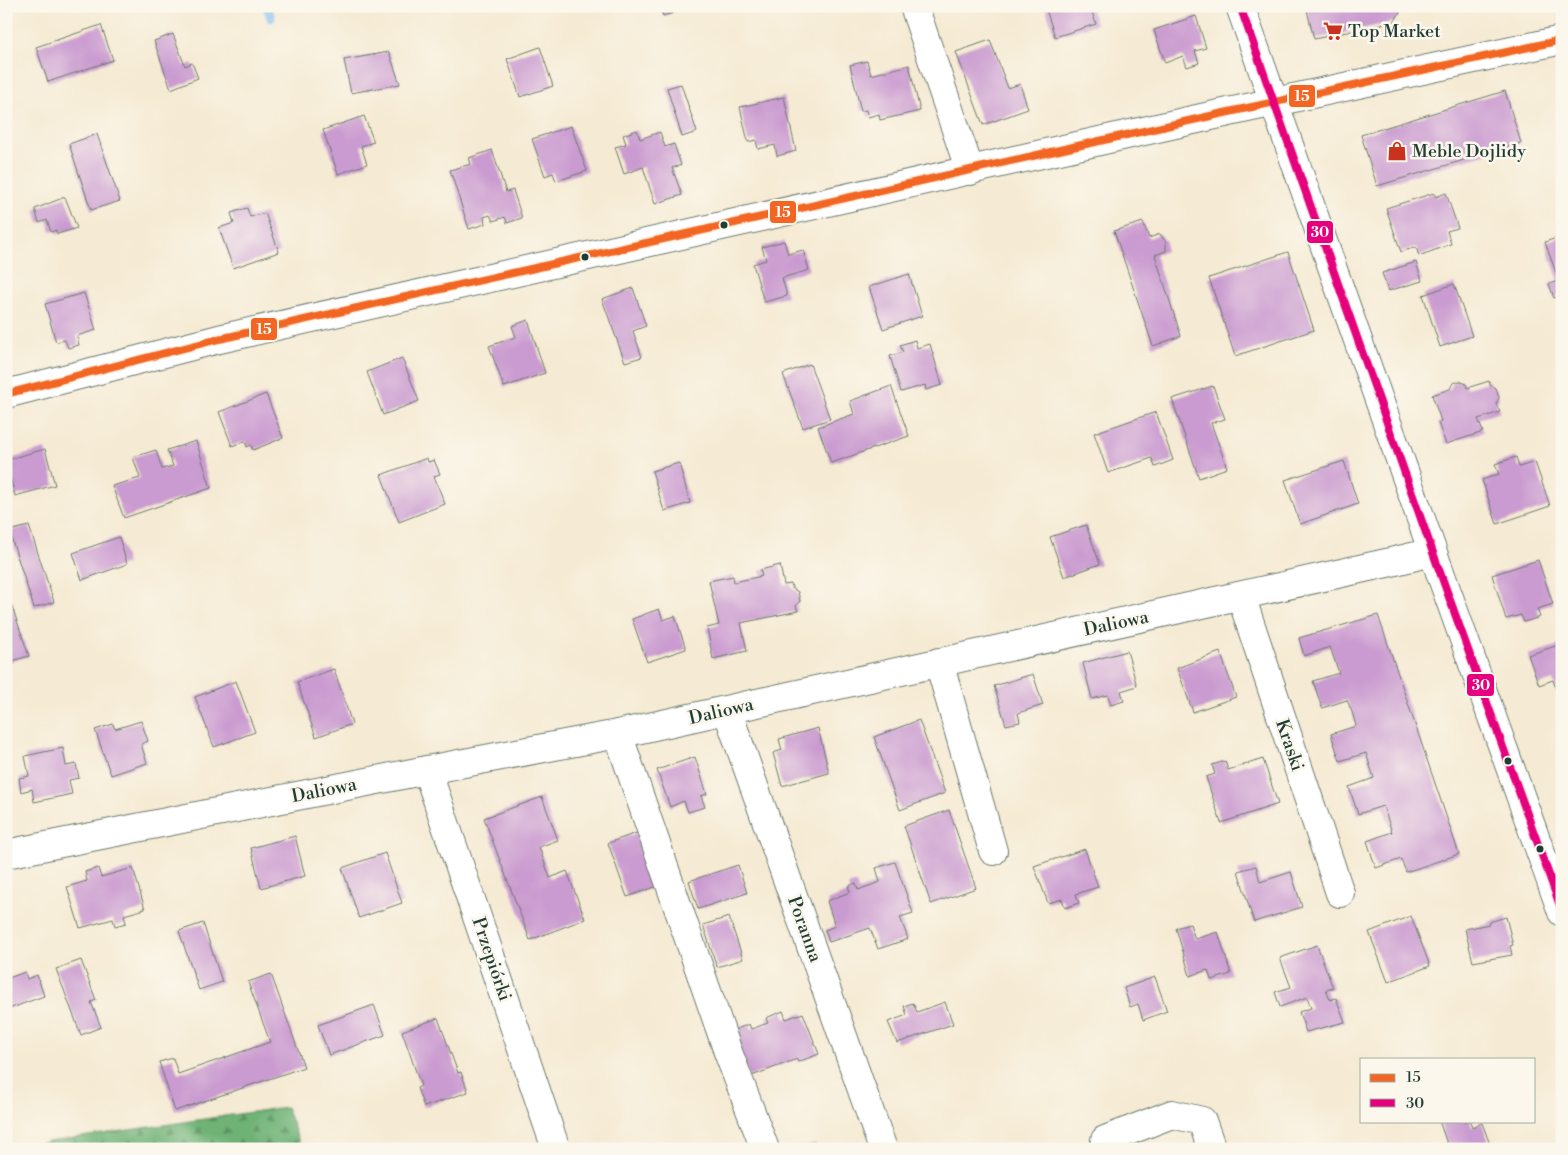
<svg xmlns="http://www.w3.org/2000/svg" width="1568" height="1155" font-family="'Libre Bodoni',serif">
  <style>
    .forest { fill: url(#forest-firs); stroke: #467855 }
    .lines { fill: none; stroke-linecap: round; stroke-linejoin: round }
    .stream { stroke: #7bbbef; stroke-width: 9 }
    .building { fill: #ca9bd0 }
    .minor-casing { stroke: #6a7a6c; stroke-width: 30 }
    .minor { stroke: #fff; stroke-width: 28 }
    .bus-1-casing { stroke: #fbf7ec; stroke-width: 11 }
    .bus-2-casing { stroke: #fbf7ec; stroke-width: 11 }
    .bus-1 { stroke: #f26522; stroke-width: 8 }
    .bus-2 { stroke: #e5007d; stroke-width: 8 }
    .bus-dot { fill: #1f3d34; stroke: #fbf7ec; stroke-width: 2 }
    .labels { text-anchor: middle; stroke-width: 5; stroke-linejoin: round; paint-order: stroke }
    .poi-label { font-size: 18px; fill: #1f3d34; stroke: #fbf7ec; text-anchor: start }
    .street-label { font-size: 18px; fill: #1f3d34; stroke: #fbf7ec }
    .line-badge { stroke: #fbf7ec; stroke-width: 2 }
    .badge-label { font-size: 14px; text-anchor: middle; font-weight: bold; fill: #fff }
  </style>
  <defs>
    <pattern id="forest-firs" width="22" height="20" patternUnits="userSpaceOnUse" patternTransform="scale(1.25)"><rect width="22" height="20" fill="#6eb276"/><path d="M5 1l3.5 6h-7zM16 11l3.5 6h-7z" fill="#5a9262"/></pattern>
  </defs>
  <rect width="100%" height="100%" fill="#fbf7ec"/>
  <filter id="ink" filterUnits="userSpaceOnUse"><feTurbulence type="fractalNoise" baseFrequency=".02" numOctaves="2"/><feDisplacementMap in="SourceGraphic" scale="10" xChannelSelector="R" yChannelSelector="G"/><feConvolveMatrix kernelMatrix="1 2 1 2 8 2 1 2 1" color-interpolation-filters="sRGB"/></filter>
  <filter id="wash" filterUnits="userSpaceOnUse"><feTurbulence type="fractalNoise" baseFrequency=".0096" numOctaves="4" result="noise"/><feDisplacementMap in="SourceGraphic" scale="20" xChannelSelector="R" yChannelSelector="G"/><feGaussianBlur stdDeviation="1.12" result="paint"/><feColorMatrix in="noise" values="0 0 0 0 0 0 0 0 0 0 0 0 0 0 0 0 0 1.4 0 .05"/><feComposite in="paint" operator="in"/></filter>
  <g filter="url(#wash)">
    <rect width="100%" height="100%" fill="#f5ead3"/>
    <polygon class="forest" points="286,1107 302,1149 6,1149 6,1148"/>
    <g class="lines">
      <polyline class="stream" points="267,6 271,18"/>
    </g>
    <g id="blocks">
      <g class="building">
        <polygon points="660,6 671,6 673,13 663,16"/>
        <polygon points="1045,6 1090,6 1096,24 1055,37"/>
        <polygon points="1306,6 1404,6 1394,22 1314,39"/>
        <polygon points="1196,16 1206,48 1195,51 1199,63 1187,67 1183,56 1165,63 1154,30"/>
        <polygon points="101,25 113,60 48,82 36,47"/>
        <polygon points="173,34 185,66 192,63 198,78 171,89 154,41"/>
        <polygon points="990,40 1008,88 1020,84 1028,109 983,125 956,52"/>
        <polygon points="540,47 553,86 520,97 507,59"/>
        <polygon points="389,52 400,84 351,93 344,60"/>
        <polygon points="867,61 871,75 909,65 920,111 880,120 879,114 868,117 866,110 861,111 850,65"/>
        <polygon points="681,84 697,132 682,137 667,88"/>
        <polygon points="1505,91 1521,143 1377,186 1361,135"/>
        <polygon points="784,97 796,151 777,156 775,145 758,149 756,140 748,142 740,107"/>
        <polygon points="364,116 374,142 361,146 367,164 338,174 323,130"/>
        <polygon points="571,126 587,171 556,181 553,173 545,176 532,139"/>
        <polygon points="637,130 640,139 660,132 665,147 674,144 681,165 672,168 682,195 655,204 643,167 624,174 615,147 626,144 623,135"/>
        <polygon points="97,134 120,201 91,210 69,144"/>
        <polygon points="492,150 506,192 513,190 522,218 507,223 505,217 493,221 490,215 484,217 485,224 469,229 450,170 471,164 469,158"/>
        <polygon points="1434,193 1436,197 1446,193 1458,228 1447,231 1451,244 1419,256 1416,247 1401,252 1386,208"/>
        <polygon points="65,197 77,228 57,234 56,230 51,232 47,220 39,223 35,209"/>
        <polygon points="247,208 250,217 265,213 279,252 233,268 219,228 234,223 231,213"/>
        <polygon points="1143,222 1149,238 1160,234 1166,242 1166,251 1155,255 1181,336 1153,346 1114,231"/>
        <polygon points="1562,236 1562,295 1554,298 1549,284 1559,281 1545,242"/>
        <polygon points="784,241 788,254 803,250 809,270 782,278 787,296 764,302 753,264 766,260 762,247"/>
        <polygon points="1288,252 1314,330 1235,356 1209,278"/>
        <polygon points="1416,262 1422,281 1388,291 1382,273"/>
        <polygon points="909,274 922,316 883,329 869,287"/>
        <polygon points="1454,284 1472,336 1440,347 1423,295"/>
        <polygon points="633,288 646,326 633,331 642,357 625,362 602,299"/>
        <polygon points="84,293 96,330 77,336 79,345 68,348 65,340 56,342 45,304"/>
        <polygon points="528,320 545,373 504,387 489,346 516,337 512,326"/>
        <polygon points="915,340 917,348 930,344 942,385 926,390 925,385 901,392 890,356 903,352 900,345"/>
        <polygon points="402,358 419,401 383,415 367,372"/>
        <polygon points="810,364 830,419 803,428 783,374"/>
        <polygon points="1460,381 1466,384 1467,388 1489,381 1490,385 1496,388 1499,398 1496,404 1500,412 1478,419 1483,432 1446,444 1438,423 1441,421 1432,395 1450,389 1453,383"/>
        <polygon points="891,386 909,436 831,463 818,427 854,414 850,401"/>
        <polygon points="1213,386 1225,419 1211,423 1227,468 1199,478 1172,399"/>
        <polygon points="266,394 283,438 253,450 251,445 247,447 245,441 232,446 219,412"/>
        <polygon points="1156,412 1173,460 1155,467 1152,458 1108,473 1094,433"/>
        <polygon points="196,441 211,488 124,518 112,486 140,478 133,457 156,450 162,469 173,466 167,450"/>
        <polygon points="45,449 55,485 15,496 6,460"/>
        <polygon points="1516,457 1519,467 1535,462 1550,506 1497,524 1482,480 1499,474 1495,464"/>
        <polygon points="427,458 428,462 434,460 440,474 434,476 445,504 399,522 381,475"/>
        <polygon points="1344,461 1358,504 1300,524 1285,480"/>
        <polygon points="679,463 690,503 664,511 652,471"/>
        <polygon points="1086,525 1100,564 1064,577 1050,537"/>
        <polygon points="29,526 54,602 34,608 9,531"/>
        <polygon points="119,537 127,564 82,580 73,553"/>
        <polygon points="1538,560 1553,604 1537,609 1540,617 1524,622 1521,615 1506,619 1492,575"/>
        <polygon points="780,565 784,585 791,584 792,588 798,592 800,601 796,606 798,611 741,623 747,651 713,659 707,628 719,625 709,581 733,576 734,582 762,576 760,570"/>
        <polygon points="6,589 29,656 6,663"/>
        <polygon points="659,609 663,620 675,616 686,649 647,662 632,619"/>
        <polygon points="1378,615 1459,854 1406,872 1401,859 1376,868 1367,841 1392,832 1383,806 1358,814 1349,787 1374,778 1366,753 1340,761 1331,734 1356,726 1352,712 1347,700 1322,708 1313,681 1339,673 1330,647 1304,656 1299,638"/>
        <polygon points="1562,644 1562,703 1561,703 1553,680 1539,685 1528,655"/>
        <polygon points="1127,651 1137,686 1121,691 1124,701 1111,705 1108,695 1092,699 1083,663"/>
        <polygon points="1220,652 1236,697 1193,712 1177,668"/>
        <polygon points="334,669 352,724 316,737 297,682"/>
        <polygon points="1033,674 1043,705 1018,713 1020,722 1006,725 994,686"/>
        <polygon points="236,681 255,732 214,747 195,697"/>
        <polygon points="919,720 945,793 900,810 874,737"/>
        <polygon points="141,721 148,741 141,744 147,763 111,775 95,730 113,724 115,729"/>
        <polygon points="818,728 829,773 782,786 773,753 782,750 779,739"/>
        <polygon points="63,748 66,766 76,764 79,778 69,780 72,794 34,802 32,789 21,792 19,778 29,776 25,756"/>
        <polygon points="695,757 707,794 701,796 705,807 688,812 684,801 670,807 657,770"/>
        <polygon points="1263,759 1278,804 1221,823 1206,777 1215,774 1212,765 1225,761 1228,770"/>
        <polygon points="542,797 558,840 539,847 550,878 567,871 585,919 530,940 484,818"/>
        <polygon points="949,810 976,888 931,904 904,826"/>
        <polygon points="645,830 663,884 627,897 608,843"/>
        <polygon points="295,836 305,876 261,888 251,848"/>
        <polygon points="1085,849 1098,887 1076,894 1079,903 1065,908 1062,899 1048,903 1034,866"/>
        <polygon points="385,853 402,903 359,918 342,868"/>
        <polygon points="895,862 913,913 900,917 908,939 878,949 870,928 829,942 825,930 835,926 827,901 850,892 848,886 856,883 858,890 880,882 876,868"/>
        <polygon points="738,865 747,893 698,909 689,881"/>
        <polygon points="1256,866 1260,882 1291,872 1302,907 1254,922 1238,871"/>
        <polygon points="98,868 101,877 133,868 145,909 124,915 126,923 115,926 113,919 80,928 67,887 87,881 85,872"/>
        <polygon points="1411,916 1430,966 1388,982 1369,932"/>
        <polygon points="729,917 743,959 717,967 703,925"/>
        <polygon points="1506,917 1513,945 1510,946 1512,955 1473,962 1465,929 1489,924 1489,922"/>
        <polygon points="203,923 222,982 199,990 179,931"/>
        <polygon points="1190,924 1195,939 1218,932 1231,974 1211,980 1208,970 1190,976 1176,928"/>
        <polygon points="1317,945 1333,988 1326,990 1330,1000 1336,998 1345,1022 1306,1032 1299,1012 1311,1008 1307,997 1280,1007 1275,992 1291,987 1280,958"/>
        <polygon points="81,960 96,1000 91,1002 101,1027 81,1035 56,969"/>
        <polygon points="25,972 27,979 37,975 44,996 6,1010 6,979"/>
        <polygon points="271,974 304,1067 175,1111 159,1062 173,1058 178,1074 270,1042 248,982"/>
        <polygon points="1155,977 1167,1011 1143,1020 1138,1004 1130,1007 1124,988"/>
        <polygon points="945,1002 953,1024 897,1043 888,1022 907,1015 904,1006 913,1003 917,1012"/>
        <polygon points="374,1005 385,1035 329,1055 318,1025"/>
        <polygon points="783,1011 786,1019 803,1013 819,1054 798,1062 797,1059 749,1077 732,1031 749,1024 751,1029 768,1023 766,1018"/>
        <polygon points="438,1018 458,1073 461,1072 468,1092 424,1107 417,1088 421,1086 402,1031"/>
        <polygon points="1439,1121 1470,1121 1472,1127 1482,1123 1491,1147 1485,1149 1449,1149"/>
        <polygon points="815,1144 818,1149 802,1149 802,1148"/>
      </g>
    </g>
  </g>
  <g filter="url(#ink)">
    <use href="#blocks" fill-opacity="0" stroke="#6a7a6c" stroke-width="1"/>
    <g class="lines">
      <defs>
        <g id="minor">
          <polyline points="914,6 970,171"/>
          <polyline points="1240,6 1432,550 1562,912"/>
          <polyline points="6,394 219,339 1215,115 1562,40"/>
          <polyline points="1241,596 1340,893"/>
          <polyline points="939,662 993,851"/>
          <polyline points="727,710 883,1149"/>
          <polyline points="618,734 728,1052 765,1149"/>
          <polyline points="427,770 556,1149"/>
          <polyline points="6,854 427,770 618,734 1391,562 1420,555 1432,550"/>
          <polyline points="1105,1140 1172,1114 1202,1121 1212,1149"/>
        </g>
      </defs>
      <use href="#minor" class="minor-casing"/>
      <use href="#minor" class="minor"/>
      <defs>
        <polyline id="bus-1" points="6,394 219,339 1215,115 1562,40"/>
        <polyline id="bus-2" points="1240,6 1432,550 1562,911"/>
      </defs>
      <use href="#bus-1" class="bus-1-casing"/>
      <use href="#bus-2" class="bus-2-casing"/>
      <use href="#bus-1" class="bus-1"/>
      <use href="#bus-2" class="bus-2"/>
    </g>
  </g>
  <defs>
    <symbol id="supermarket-bare" viewBox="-9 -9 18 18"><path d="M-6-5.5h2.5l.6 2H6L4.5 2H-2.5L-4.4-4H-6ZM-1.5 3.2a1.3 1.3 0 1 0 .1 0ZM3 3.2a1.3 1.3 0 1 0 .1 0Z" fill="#c8321e" stroke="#fbf7ec" stroke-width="2.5" paint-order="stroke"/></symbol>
    <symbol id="shop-bare" viewBox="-9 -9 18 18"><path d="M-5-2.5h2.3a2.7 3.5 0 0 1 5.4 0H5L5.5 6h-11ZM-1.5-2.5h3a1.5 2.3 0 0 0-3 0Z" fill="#c8321e" stroke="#fbf7ec" stroke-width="2.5" paint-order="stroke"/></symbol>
  </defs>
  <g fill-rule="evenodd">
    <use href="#supermarket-bare" x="1319" y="17" width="28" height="28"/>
    <use href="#shop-bare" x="1383" y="137" width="28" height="28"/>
  </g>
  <g class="bus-dot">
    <circle cx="724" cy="225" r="4.5"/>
    <circle cx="585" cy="257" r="4.5"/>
    <circle cx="1508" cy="761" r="4.5"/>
    <circle cx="1540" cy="849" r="4.5"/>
  </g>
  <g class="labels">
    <g class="poi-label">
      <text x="1348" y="37">Top Market</text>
      <text x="1412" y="157">Meble Dojlidy</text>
    </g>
    <g class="street-label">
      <text transform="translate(1116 623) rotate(-12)" y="6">Daliowa</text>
      <text transform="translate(721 711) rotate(-13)" y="6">Daliowa</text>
      <text transform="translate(1290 745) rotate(71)" y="6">Kraski</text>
      <text transform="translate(324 790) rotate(-11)" y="6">Daliowa</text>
      <text transform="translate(805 929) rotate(70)" y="6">Poranna</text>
      <text transform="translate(492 959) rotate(71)" y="6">Przepiórki</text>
    </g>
  </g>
  <g class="line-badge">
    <rect x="1288" y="84" width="28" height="24" rx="5" fill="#f26522"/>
    <rect x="769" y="200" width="28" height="24" rx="5" fill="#f26522"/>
    <rect x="1306" y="220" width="28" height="24" rx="5" fill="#e5007d"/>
    <rect x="250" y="317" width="28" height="24" rx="5" fill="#f26522"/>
    <rect x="1466" y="673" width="29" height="24" rx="5" fill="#e5007d"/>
  </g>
  <g class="badge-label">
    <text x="1302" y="101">15</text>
    <text x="783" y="217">15</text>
    <text x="1320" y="237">30</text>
    <text x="264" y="334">15</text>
    <text x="1481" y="690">30</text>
  </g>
  <rect width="1568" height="1155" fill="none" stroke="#fbf7ec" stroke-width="25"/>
  <rect x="1360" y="1058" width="175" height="65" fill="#fbf7ec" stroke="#a3ada2"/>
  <rect x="1370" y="1074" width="25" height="8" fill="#f26522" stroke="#a3ada2"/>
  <text x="1406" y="1082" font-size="15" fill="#1f3d34">15</text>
  <rect x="1370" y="1099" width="25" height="8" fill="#e5007d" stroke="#a3ada2"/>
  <text x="1406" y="1108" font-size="15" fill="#1f3d34">30</text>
</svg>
